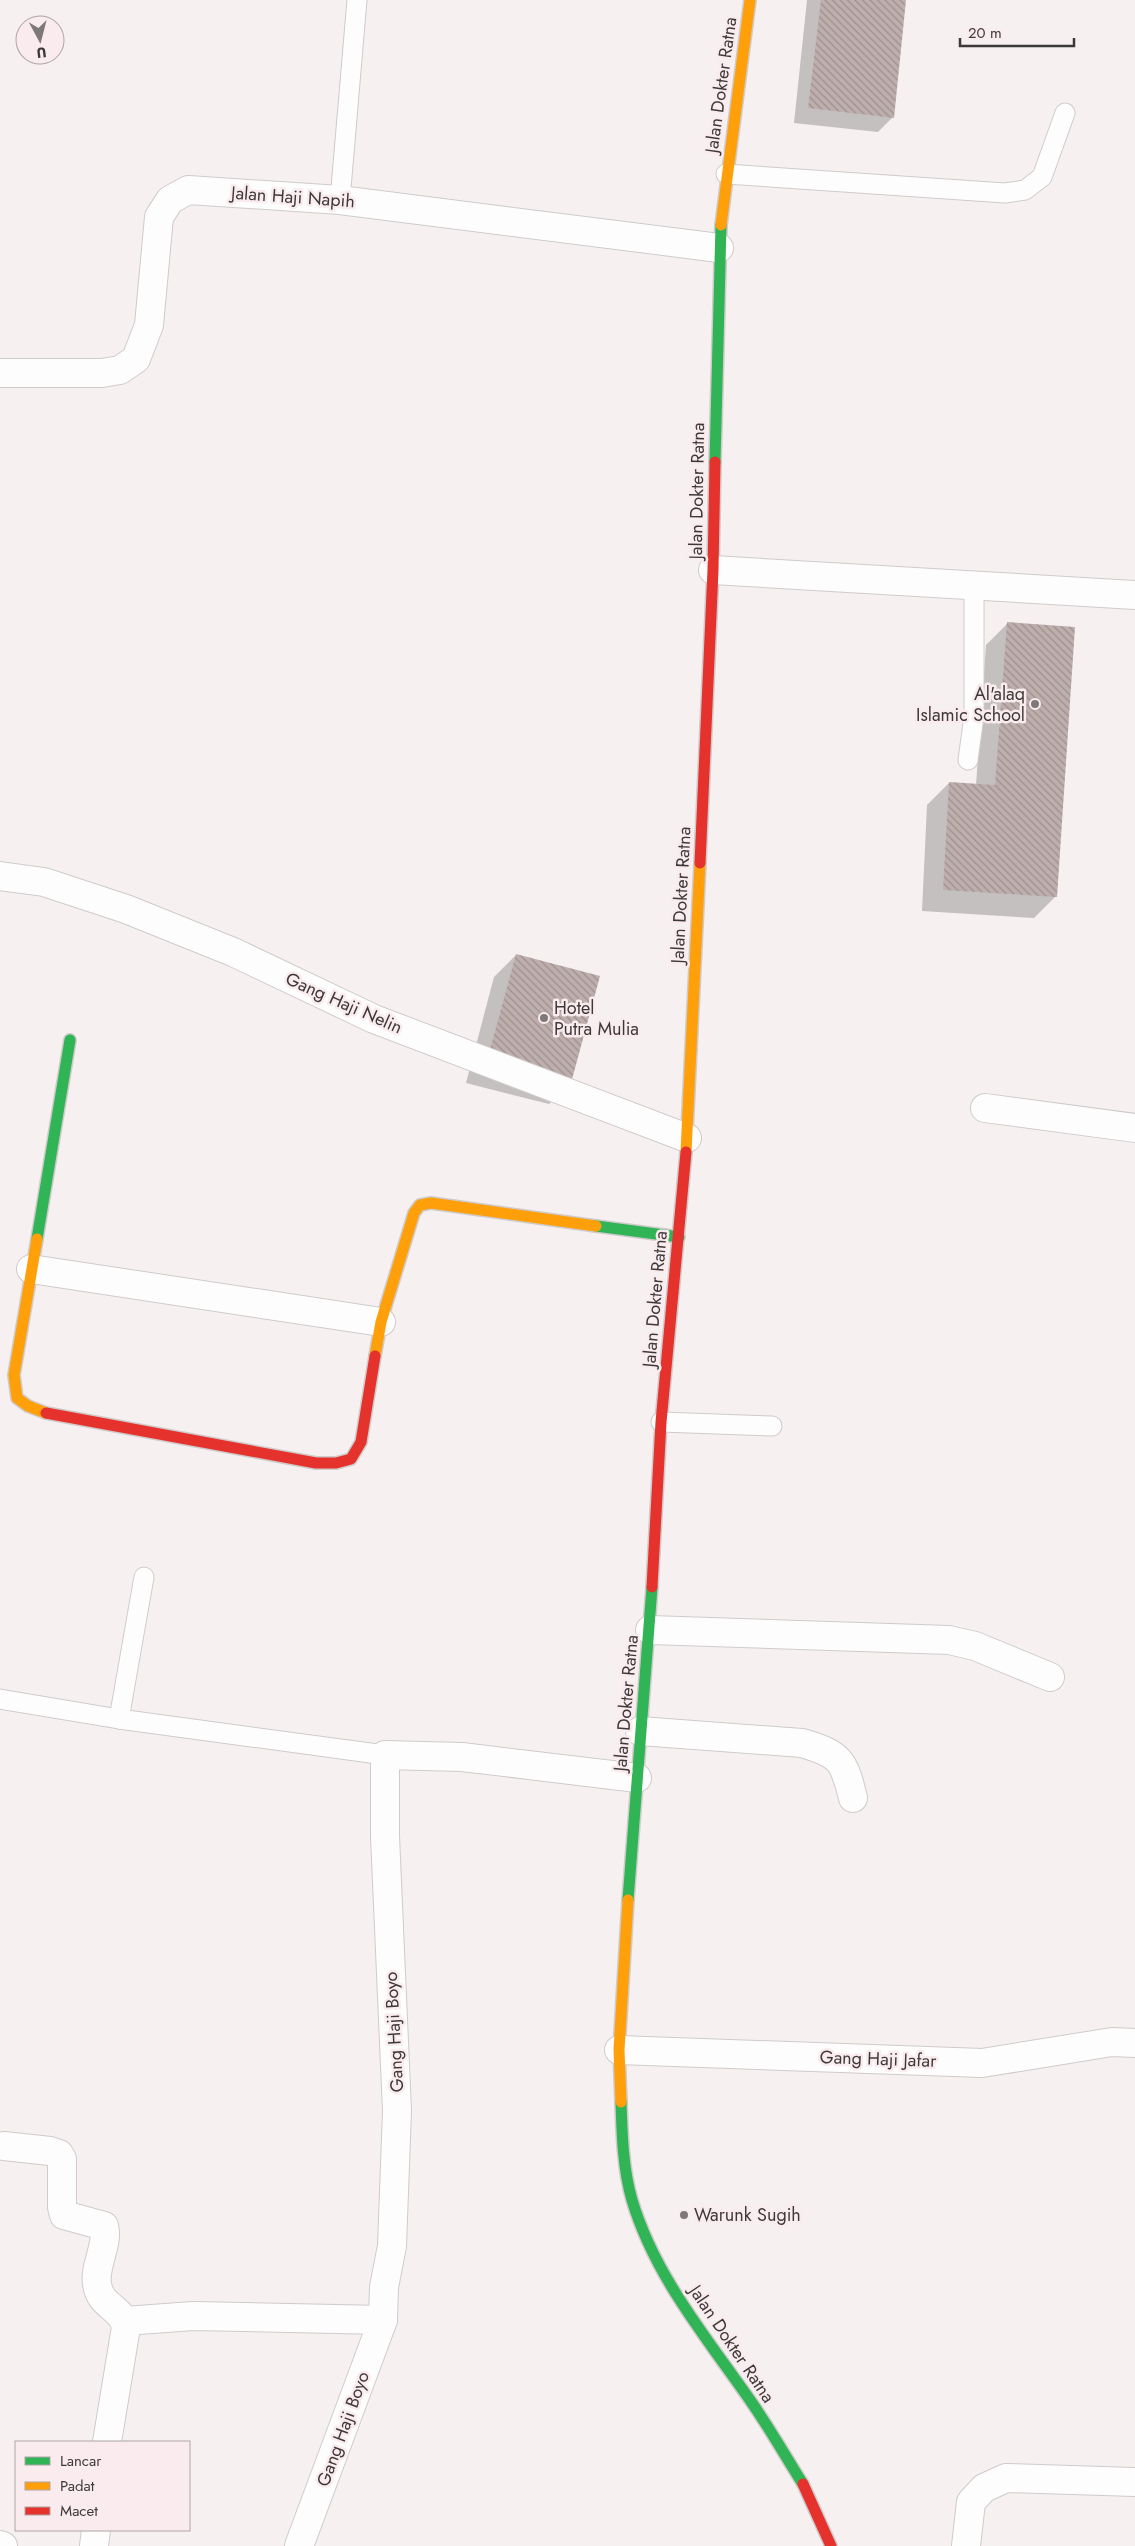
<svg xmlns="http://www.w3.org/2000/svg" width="1135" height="2546" font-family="Jost,sans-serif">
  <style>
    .shadow { fill: #0003 }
    .building { fill: url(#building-back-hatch) }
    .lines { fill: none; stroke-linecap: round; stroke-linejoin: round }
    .lane-casing { stroke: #d0cbcb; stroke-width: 21 }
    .street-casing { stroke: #d0cbcb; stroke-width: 30 }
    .fast-casing { stroke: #d0cbcb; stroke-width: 14 }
    .slow-casing { stroke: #d0cbcb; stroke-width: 14 }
    .jam-casing { stroke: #d0cbcb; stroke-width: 14 }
    .lane { stroke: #fefdfd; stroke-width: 19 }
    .street { stroke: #fefdfd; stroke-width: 28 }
    .fast { stroke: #30b455; stroke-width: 11 }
    .slow { stroke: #ff9f0a; stroke-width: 11 }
    .jam { stroke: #e5322d; stroke-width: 11 }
    .poi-dot { fill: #7e7979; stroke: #faecee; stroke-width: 2 }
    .labels { text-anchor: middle; stroke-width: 5; stroke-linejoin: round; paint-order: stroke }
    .street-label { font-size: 18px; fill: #3e3939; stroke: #faecee }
    .poi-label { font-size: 18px; fill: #3e3939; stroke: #faecee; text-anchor: start }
  </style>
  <defs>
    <pattern id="building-back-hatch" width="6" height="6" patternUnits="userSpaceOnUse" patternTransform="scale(1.25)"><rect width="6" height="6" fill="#beafad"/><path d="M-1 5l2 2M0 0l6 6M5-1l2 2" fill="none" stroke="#9c8f8e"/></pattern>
  </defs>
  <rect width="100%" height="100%" fill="#f6f0f0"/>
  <g class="shadow">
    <polygon points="807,0 904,0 893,117 878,132 794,123"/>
    <polygon points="1008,623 1056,896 1034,918 922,911 927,805 949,783 976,785 986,645"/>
    <polygon points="516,955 570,1083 549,1104 466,1083 494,977"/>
  </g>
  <g class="building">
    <polygon points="821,0 906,0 894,118 808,108"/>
    <polygon points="1007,622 1075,627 1057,897 943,890 949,782 995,785"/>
    <polygon points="516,954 600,976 571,1083 487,1061"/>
  </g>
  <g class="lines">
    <defs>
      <g id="lane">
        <polyline points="726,174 1005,193 1025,190 1042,177 1065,113"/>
        <polyline points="340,200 357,0"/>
        <polyline points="968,760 974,716 974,585"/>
        <polyline points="661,1422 772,1426"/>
        <polyline points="0,1699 119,1719 385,1755"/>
        <polyline points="119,1719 144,1577"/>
      </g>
      <g id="street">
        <polyline points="0,373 102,373 120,370 136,359 149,325 159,217 170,200 188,190 340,200 719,248"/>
        <polyline points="713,570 1135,595"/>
        <polyline points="0,876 44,882 126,909 233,952 374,1019 687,1138"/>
        <polyline points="985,1108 1135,1128"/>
        <polyline points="31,1269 381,1322"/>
        <polyline points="650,1630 949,1640 975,1646 1050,1677"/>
        <path d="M640,1731l162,12c38,11 42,17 51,55"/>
        <polyline points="619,2050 982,2063 1112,2042 1135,2043"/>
        <path d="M4,2146l46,5 9,3 3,5v48l2,8 40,11c5,18 -10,39 -7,58 3,23 25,23 29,43l-19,115"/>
        <polyline points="125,2321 193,2316 383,2320"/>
        <polyline points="0,2545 3,2546"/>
        <polyline points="94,2546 96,2530"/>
        <polyline points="299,2546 383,2320 384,2287 392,2246 397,2111 385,1836 385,1755 462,1757 637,1778"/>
        <polyline points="966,2546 971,2502 984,2488 1006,2478 1135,2482"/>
      </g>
      <g id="fast">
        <polyline points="715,462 721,225"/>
        <polyline points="596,1226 679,1237"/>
        <polyline points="37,1239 70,1040"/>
        <polyline points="628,1900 652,1587"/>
        <path d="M621,2102c1,33 2,67 11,98 23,77 75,138 120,203 18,26 34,54 51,81"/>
      </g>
      <g id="slow">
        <polyline points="721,225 750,0"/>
        <polyline points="686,1152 700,863"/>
        <polyline points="37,1239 14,1375 17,1398 28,1406 46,1413"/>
        <polyline points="375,1356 381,1322 414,1213 420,1205 431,1203 596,1226"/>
        <polyline points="621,2102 619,2050 628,1900"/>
      </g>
      <g id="jam">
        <polyline points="700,863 713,570 715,462"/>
        <polyline points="46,1413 316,1463 336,1463 351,1459 361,1442 375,1356"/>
        <polyline points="652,1587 661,1422 686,1152"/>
        <polyline points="803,2484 831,2546"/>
      </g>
    </defs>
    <use href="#lane" class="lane-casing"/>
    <use href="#street" class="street-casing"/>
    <use href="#fast" class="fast-casing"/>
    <use href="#slow" class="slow-casing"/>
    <use href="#jam" class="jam-casing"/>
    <use href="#lane" class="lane"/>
    <use href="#street" class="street"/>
    <use href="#fast" class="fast"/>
    <use href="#slow" class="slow"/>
    <use href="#jam" class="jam"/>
  </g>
  <g class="poi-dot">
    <circle cx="1035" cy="704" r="5"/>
    <circle cx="544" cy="1018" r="5"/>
    <circle cx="684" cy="2215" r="5"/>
  </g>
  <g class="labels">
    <g class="street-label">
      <text transform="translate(721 85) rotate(-82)" y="6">Jalan Dokter Ratna</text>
      <text transform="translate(293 197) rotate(4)" y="6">Jalan Haji Napih</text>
      <text transform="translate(697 491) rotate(-89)" y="6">Jalan Dokter Ratna</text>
      <text transform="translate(681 895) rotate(-87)" y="6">Jalan Dokter Ratna</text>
      <text transform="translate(344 1003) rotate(24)" y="6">Gang Haji Nelin</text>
      <text transform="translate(655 1299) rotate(-85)" y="6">Jalan Dokter Ratna</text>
      <text transform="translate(626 1703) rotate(-85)" y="6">Jalan Dokter Ratna</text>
      <text transform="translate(394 2032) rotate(-93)" y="6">Gang Haji Boyo</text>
      <text transform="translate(878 2059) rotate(2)" y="6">Gang Haji Jafar</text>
      <text transform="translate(732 2344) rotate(56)" y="6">Jalan Dokter Ratna</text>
      <text transform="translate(343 2429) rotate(-70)" y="6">Gang Haji Boyo</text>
    </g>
    <g class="poi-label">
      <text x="1025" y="700" text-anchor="end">Al'alaq<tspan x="1025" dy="21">Islamic School</tspan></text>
      <text x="554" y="1014">Hotel<tspan x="554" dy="21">Putra Mulia</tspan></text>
      <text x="694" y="2221">Warunk Sugih</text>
    </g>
  </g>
  <rect x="15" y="2441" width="175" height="90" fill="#faecee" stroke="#afa4a6"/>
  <rect x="25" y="2457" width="25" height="8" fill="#30b455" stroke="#afa4a6"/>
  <text x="60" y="2466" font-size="15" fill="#3e3939">Lancar</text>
  <rect x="25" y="2482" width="25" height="8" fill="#ff9f0a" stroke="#afa4a6"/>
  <text x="60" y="2491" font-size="15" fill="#3e3939">Padat</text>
  <rect x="25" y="2507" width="25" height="8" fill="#e5322d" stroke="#afa4a6"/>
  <text x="60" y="2516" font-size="15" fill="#3e3939">Macet</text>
  <g transform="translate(40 40) rotate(173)"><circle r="24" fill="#faecee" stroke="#afa4a6"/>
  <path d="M0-4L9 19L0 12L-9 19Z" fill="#7e7979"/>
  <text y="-8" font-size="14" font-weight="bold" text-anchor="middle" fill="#3e3939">U</text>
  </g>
  <path d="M960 38v8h114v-8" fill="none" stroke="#3e3939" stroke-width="2.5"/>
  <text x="968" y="38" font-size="15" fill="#3e3939" stroke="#faecee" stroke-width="4" paint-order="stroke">20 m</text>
</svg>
